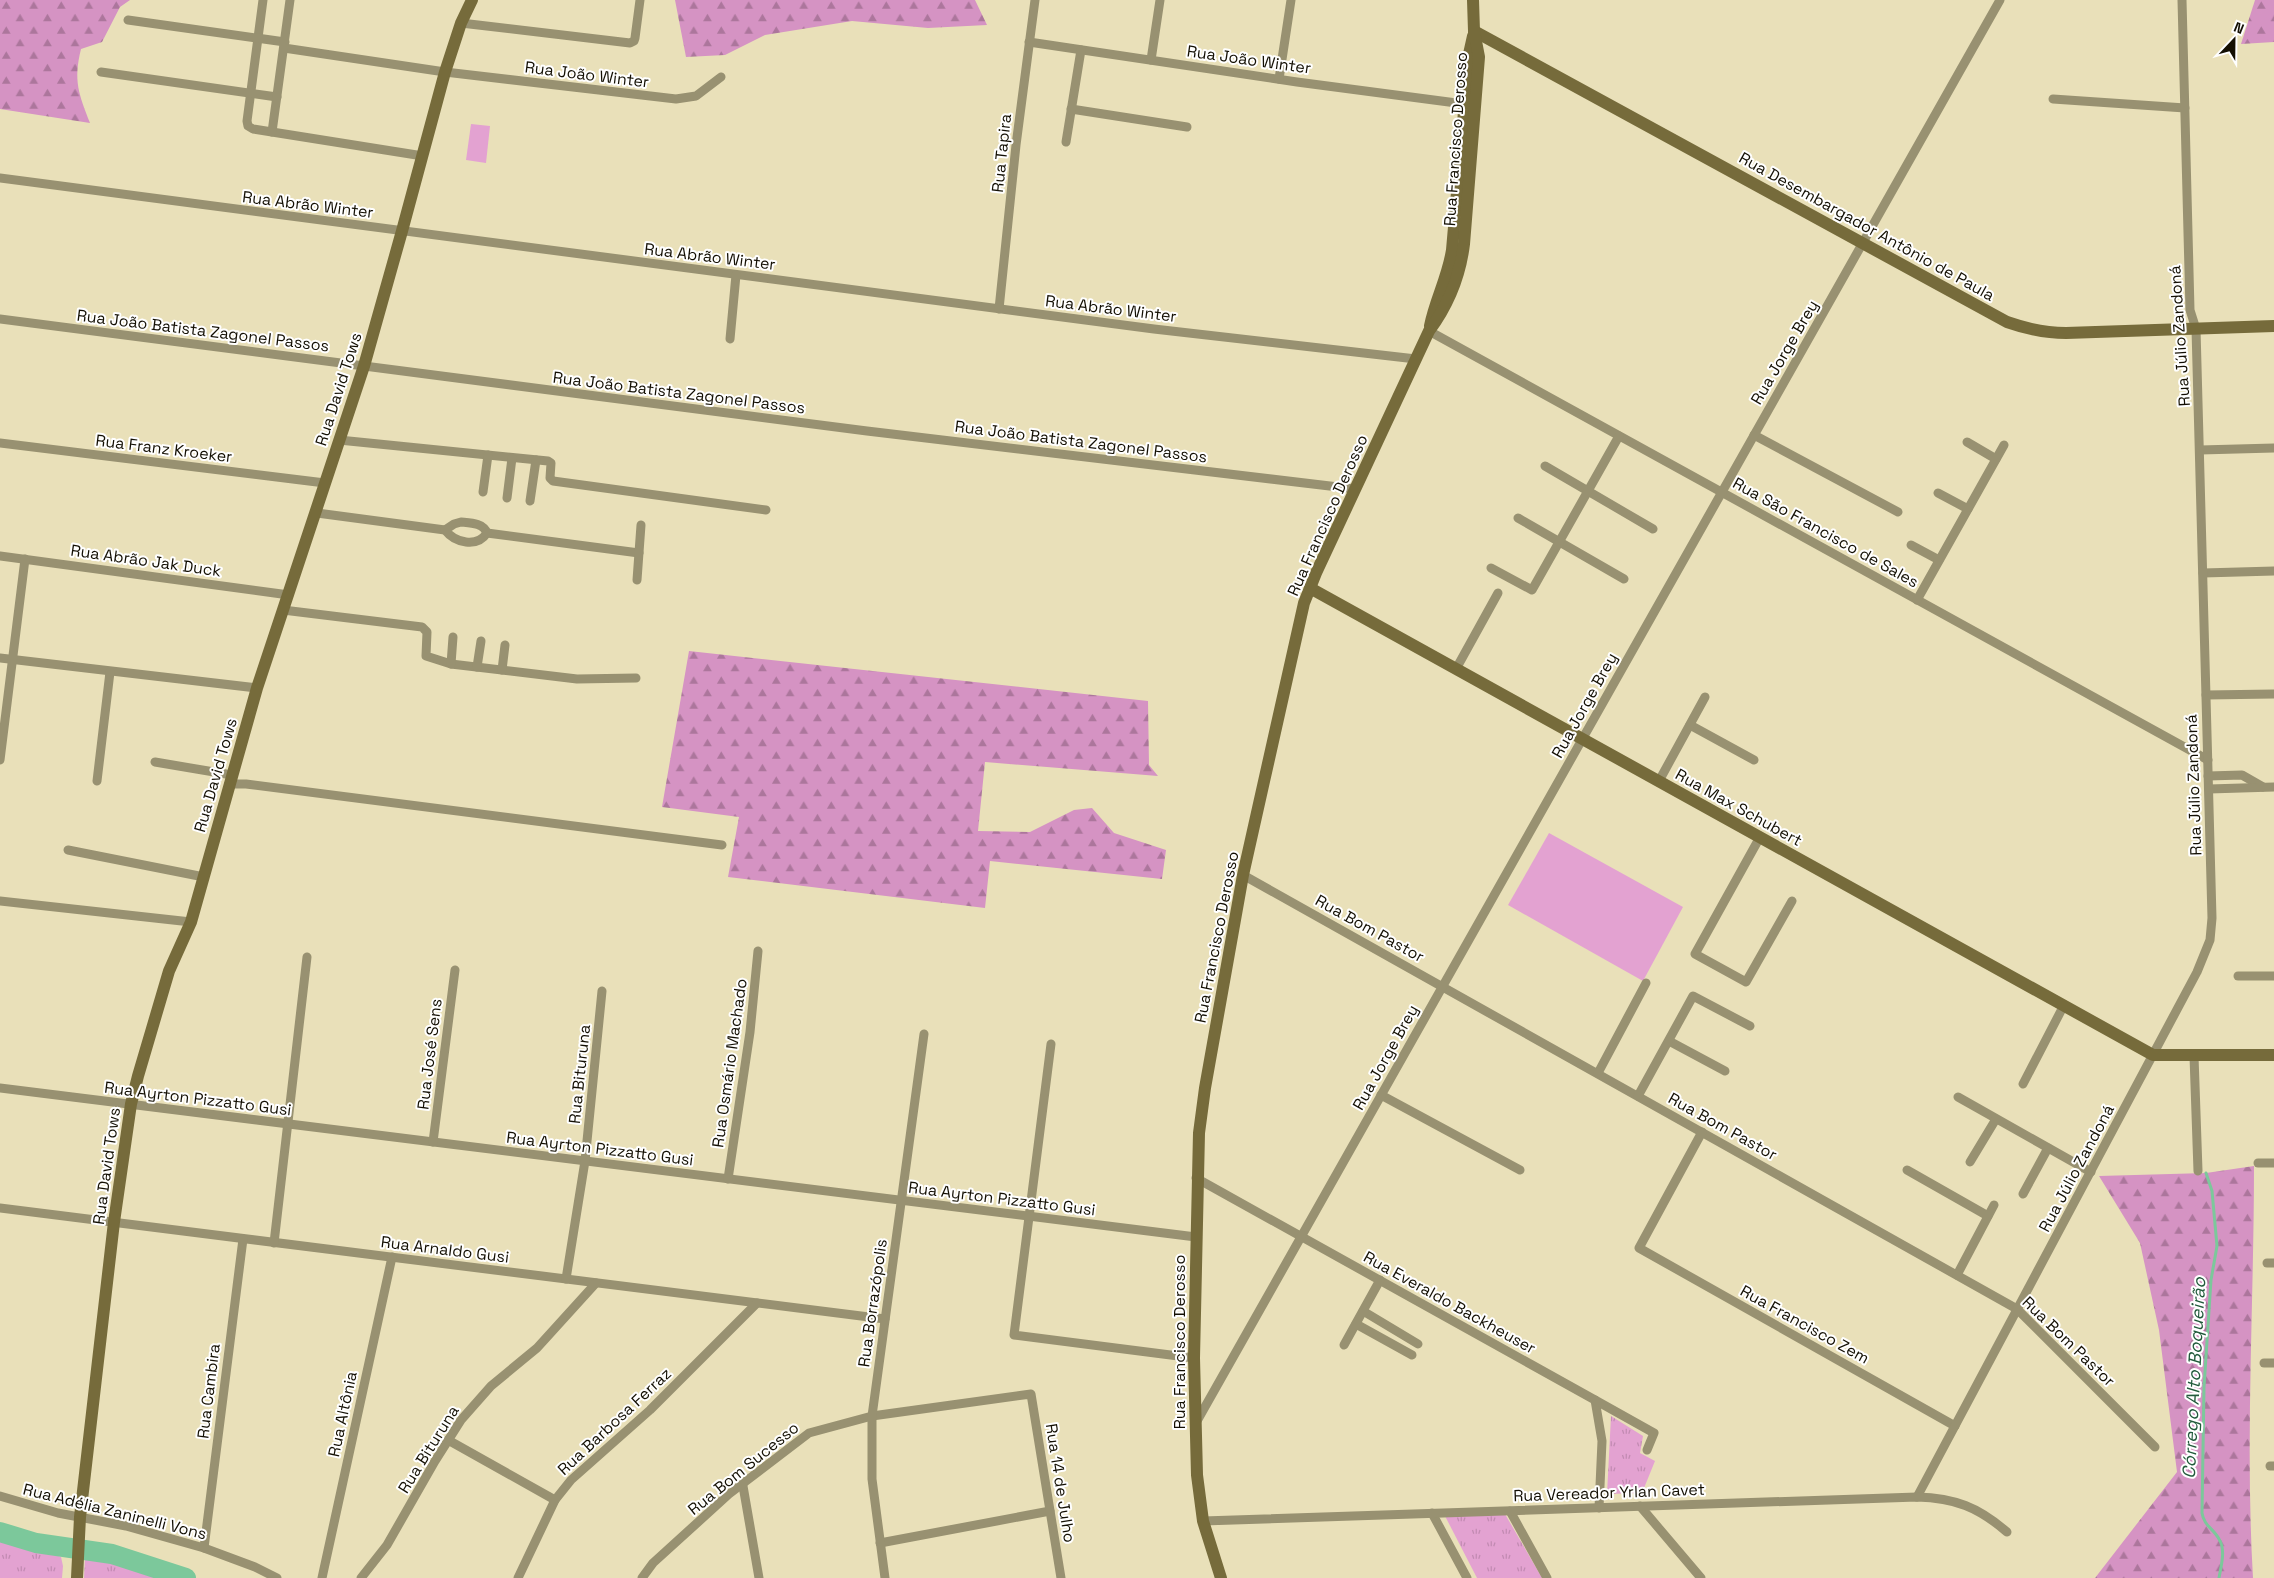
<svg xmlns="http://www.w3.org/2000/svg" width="2274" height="1578" font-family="'Space Grotesk',sans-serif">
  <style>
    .green { fill: #e3a2d1 }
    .forest { fill: url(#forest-firs) }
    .park { fill: url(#park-tufts) }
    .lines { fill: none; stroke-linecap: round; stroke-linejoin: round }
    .stream { stroke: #7cc89b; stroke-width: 3 }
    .river { stroke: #7cc89b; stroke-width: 20 }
    .street { stroke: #989171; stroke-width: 9 }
    .secondary { stroke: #766b3b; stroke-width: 12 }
    .labels { text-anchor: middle; stroke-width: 4; stroke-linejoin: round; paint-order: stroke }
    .street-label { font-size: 16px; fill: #130f03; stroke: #fff }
    .water-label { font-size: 18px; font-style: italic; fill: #215a3b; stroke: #fff }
  </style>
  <defs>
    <pattern id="forest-firs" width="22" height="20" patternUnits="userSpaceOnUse" patternTransform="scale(1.25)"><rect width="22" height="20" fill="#d593c3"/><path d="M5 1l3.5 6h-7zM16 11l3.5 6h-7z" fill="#ac769c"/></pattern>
    <pattern id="park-tufts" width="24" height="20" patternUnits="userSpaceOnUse" patternTransform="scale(1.25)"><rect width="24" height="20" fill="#e3a2d1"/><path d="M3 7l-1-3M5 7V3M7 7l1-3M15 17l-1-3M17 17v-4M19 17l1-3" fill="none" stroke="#c28ab2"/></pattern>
  </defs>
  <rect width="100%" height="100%" fill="#e9e0b9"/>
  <g class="green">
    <polygon points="471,124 490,126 486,163 466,160"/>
    <polygon points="1549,833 1683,907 1643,981 1508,905"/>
  </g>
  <g class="forest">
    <path d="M0,0h130l-10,7 -18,35 -21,7c-8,32 -2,45 9,74l-90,-14z"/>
    <polygon points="675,0 975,0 987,25 928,28 852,21 765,35 725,55 686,57"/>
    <polygon points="2255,0 2274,0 2274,42 2241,44"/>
    <polygon points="689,651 1148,701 1149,765 1158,776 985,762 978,831 1030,832 1074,810 1092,808 1114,833 1166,850 1162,879 990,861 985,908 728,877 739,817 662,807"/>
    <path d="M2254,1166c0,138 -9,275 -1,412h-158l82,-106 -18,-142 -19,-87 -41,-67 107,-3z"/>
  </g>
  <g class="park">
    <polygon points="1611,1416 1643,1436 1640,1453 1655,1461 1642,1493 1607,1494"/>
    <polygon points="1505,1514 1542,1578 1477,1578 1445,1516"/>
    <polygon points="0,1538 19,1542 61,1557 63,1566 62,1578 0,1578"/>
    <polygon points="85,1559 112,1562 159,1578 84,1578"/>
  </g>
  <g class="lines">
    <path class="stream" d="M2206,1173l6,18 5,55 -6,34 -7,107 -2,126c2,13 11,15 17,26 7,11 2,27 0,39"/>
    <polyline class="river" points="0,1532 36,1543 112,1554 186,1578"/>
    <g class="street">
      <polyline points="263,0 247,121 248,126 253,129 423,156"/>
      <polyline points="128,20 285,42"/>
      <polyline points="461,23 630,43 634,41 635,38 640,0"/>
      <polyline points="1029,42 1297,82 1464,104"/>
      <polyline points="284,48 445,72 676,99 696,96 721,77"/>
      <polyline points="1151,60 1160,0"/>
      <polyline points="101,72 277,97"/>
      <polyline points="1279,79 1291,0"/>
      <polyline points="2053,99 2185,108"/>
      <polyline points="1071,109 1187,127"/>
      <polyline points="272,132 290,0"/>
      <polyline points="1066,142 1081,50"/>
      <polyline points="0,178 1154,329 1416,359"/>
      <polyline points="999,309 1016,145 1035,0"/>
      <polyline points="0,319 867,431 1355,489"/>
      <polyline points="1429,331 2208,760"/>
      <polyline points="730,339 736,275"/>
      <polyline points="1754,435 1898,512"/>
      <polyline points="339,440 548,461 551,463 550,478 553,481 766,510"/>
      <polyline points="1967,442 1996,459"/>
      <polyline points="0,443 325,483"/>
      <polyline points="2200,450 2274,448"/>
      <polyline points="1545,466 1653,529"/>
      <polyline points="483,492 488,455"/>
      <polyline points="1938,493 1968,509"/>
      <polyline points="507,498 512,458"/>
      <polyline points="530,501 536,460"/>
      <polyline points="317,513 445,530"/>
      <polyline points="1518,518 1624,579"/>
      <path d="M461,522c10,1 22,1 26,11 -10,15 -32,10 -42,-3l9,-6z"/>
      <polyline points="487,533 639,553"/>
      <polyline points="1911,545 1939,560"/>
      <polyline points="0,556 289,595"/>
      <polyline points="1491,568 1532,590 1619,436"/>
      <polyline points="2203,573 2274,571"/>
      <polyline points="637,580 641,525"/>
      <polyline points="1917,600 2004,445"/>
      <polyline points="283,610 422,627 427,632 426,656 451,664 577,679 636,678"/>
      <polyline points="0,658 257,688"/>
      <polyline points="451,664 453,637"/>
      <polyline points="477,667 481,641"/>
      <polyline points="1456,669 1498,593"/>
      <polyline points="502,670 505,645"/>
      <polyline points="2206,695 2274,694"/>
      <polyline points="1690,725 1754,760"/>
      <polyline points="0,760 25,559"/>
      <polyline points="155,762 232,775"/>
      <polyline points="2208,776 2242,775 2263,787"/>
      <polyline points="97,781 110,672"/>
      <polyline points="1659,781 1705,697"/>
      <polyline points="229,784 246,784 722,845"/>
      <polyline points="2209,789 2274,787"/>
      <polyline points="1760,837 1695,954 1746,982 1792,901"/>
      <polyline points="68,850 204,877"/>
      <polyline points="1243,875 2017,1309 2155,1447"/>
      <polyline points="0,901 191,922"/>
      <polyline points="2238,976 2274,976"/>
      <polyline points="1669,1041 1725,1071"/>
      <polyline points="1051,1044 1014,1335 1194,1358"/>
      <polyline points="2194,1056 2198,1171"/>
      <polyline points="1598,1073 1646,983"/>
      <polyline points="2023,1084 2064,1005"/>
      <polyline points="0,1088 1196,1237"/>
      <polyline points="1381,1095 1520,1170"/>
      <polyline points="1638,1096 1693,996 1750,1026"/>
      <polyline points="1958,1097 2091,1172"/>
      <polyline points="1702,1132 1639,1248 1955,1426"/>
      <polyline points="433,1142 455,970"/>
      <polyline points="1970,1162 1996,1119"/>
      <polyline points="2258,1163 2274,1163"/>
      <polyline points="1907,1170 1988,1216"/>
      <polyline points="1196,1178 1595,1400 1602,1441 1599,1508"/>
      <polyline points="728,1179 750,1032 758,951"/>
      <polyline points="2023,1194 2048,1148"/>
      <polyline points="0,1208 885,1319"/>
      <polyline points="274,1243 307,957"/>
      <polyline points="2267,1263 2274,1263"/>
      <polyline points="1957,1275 1994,1205"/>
      <polyline points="566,1279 585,1161 602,991"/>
      <polyline points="1363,1311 1418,1344"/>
      <polyline points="1356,1324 1412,1355"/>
      <polyline points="1344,1345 1380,1280"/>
      <polyline points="2264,1363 2274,1363"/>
      <polyline points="1595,1400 1654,1433 1647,1450"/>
      <polyline points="1197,1421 2000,0"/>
      <polyline points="448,1440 555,1500"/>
      <polyline points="2270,1466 2274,1466"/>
      <polyline points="743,1486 759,1578"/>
      <polyline points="0,1496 58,1513 126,1526 204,1548 255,1567 277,1578"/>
      <polyline points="1917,1497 2197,972 2210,940 2212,918 2196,329 2190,310 2182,0"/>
      <polyline points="1640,1506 1701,1578"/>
      <polyline points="1510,1511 1547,1578"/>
      <polyline points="1432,1513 1467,1578"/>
      <path d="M1203,1521l714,-24c38,1 61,10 90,35"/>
      <polyline points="880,1543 1050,1511"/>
      <polyline points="204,1548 243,1239"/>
      <polyline points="322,1578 392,1257"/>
      <polyline points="361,1578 387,1545 435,1461 461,1420 491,1386 537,1348 596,1283"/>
      <polyline points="518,1578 555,1500 571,1480 650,1410 757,1303"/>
      <polyline points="642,1578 653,1563 729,1494 809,1433 872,1416 1031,1394 1061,1578"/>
      <polyline points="885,1578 872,1479 872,1416 924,1034"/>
    </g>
    <g class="secondary">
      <path d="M1474,31l533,291c20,7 38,11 59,11l208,-7"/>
      <path d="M1430,326c5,-26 18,-49 22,-76l17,-196 4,-18"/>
      <polyline points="1310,588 2153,1055 2274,1055"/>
      <polyline points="77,1578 80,1517 114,1222 131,1104 138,1076 169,971 191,922 257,688 364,366 402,231 445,72 461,23 472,0"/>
      <path d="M1221,1578l-18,-57 -6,-46 -3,-117 5,-225 6,-45 38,-213 61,-272 12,-30 113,-242c20,-27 31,-54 35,-87l15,-187 -5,-26 -1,-31"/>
    </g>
  </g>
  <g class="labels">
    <g class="street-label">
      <text transform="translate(1249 59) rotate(8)" y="6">Rua João Winter</text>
      <text transform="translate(587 74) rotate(7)" y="6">Rua João Winter</text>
      <text transform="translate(1455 139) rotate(-86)" y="6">Rua Francisco Derosso</text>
      <text transform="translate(1001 153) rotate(-84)" y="6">Rua Tapira</text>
      <text transform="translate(308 204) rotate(7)" y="6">Rua Abrão Winter</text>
      <text transform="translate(1867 226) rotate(29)" y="6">Rua Desembargador Antônio de Paula</text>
      <text transform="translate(710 256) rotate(7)" y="6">Rua Abrão Winter</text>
      <text transform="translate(1111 308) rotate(7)" y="6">Rua Abrão Winter</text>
      <text transform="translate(203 330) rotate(7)" y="6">Rua João Batista Zagonel Passos</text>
      <text transform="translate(2179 336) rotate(-94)" y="6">Rua Júlio Zandoná</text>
      <text transform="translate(1784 352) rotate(-60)" y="6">Rua Jorge Brey</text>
      <text transform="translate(338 389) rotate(-72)" y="6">Rua David Tows</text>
      <text transform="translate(679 392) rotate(7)" y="6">Rua João Batista Zagonel Passos</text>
      <text transform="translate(1081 441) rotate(7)" y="6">Rua João Batista Zagonel Passos</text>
      <text transform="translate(164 448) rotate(7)" y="6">Rua Franz Kroeker</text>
      <text transform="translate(1327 515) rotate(-66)" y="6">Rua Francisco Derosso</text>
      <text transform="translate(1826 532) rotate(29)" y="6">Rua São Francisco de Sales</text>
      <text transform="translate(146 560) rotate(8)" y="6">Rua Abrão Jak Duck</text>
      <text transform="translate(1584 705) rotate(-61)" y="6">Rua Jorge Brey</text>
      <text transform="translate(215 775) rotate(-74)" y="6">Rua David Tows</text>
      <text transform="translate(2193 785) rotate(-92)" y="6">Rua Júlio Zandoná</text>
      <text transform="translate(1739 807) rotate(29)" y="6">Rua Max Schubert</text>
      <text transform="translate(1370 928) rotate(29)" y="6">Rua Bom Pastor</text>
      <text transform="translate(1216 937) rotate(-79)" y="6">Rua Francisco Derosso</text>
      <text transform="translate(429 1054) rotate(-83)" y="6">Rua José Sens</text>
      <text transform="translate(1385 1057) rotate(-61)" y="6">Rua Jorge Brey</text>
      <text transform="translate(729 1063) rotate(-82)" y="6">Rua Osmário Machado</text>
      <text transform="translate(579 1074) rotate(-84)" y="6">Rua Bituruna</text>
      <text transform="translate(198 1098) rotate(7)" y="6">Rua Ayrton Pizzatto Gusi</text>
      <text transform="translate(1723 1126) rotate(29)" y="6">Rua Bom Pastor</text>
      <text transform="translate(600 1148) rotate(7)" y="6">Rua Ayrton Pizzatto Gusi</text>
      <text transform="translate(106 1166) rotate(-82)" y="6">Rua David Tows</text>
      <text transform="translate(2076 1168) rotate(-62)" y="6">Rua Júlio Zandoná</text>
      <text transform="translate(1002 1198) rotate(7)" y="6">Rua Ayrton Pizzatto Gusi</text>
      <text transform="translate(445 1249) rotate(7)" y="6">Rua Arnaldo Gusi</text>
      <text transform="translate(1450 1302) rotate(29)" y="6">Rua Everaldo Backheuser</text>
      <text transform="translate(872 1303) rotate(-82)" y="6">Rua Borrazópolis</text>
      <text transform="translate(1805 1324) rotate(29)" y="6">Rua Francisco Zem</text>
      <text transform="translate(2069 1341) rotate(44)" y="6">Rua Bom Pastor</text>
      <text transform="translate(1179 1342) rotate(-90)" y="6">Rua Francisco Derosso</text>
      <text transform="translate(208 1391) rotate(-83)" y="6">Rua Cambira</text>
      <text transform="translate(342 1414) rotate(-78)" y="6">Rua Altônia</text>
      <text transform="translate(614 1421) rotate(-43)" y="6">Rua Barbosa Ferraz</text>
      <text transform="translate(428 1449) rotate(-58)" y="6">Rua Bituruna</text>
      <text transform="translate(743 1468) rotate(-39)" y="6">Rua Bom Sucesso</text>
      <text transform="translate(1061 1483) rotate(81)" y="6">Rua 14 de Julho</text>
      <text transform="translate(1609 1492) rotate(-2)" y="6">Rua Vereador Yrlan Cavet</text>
      <text transform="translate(115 1511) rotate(14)" y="6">Rua Adélia Zaninelli Vons</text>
    </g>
    <g class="water-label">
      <text transform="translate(2194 1378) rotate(-87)" y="6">Córrego Alto Boqueirão</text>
    </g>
  </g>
  <g transform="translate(2234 40) rotate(22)" stroke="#ffffff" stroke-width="4" paint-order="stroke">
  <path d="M0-4L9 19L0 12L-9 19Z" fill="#130f03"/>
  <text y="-8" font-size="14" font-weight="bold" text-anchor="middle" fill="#130f03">N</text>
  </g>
</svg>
